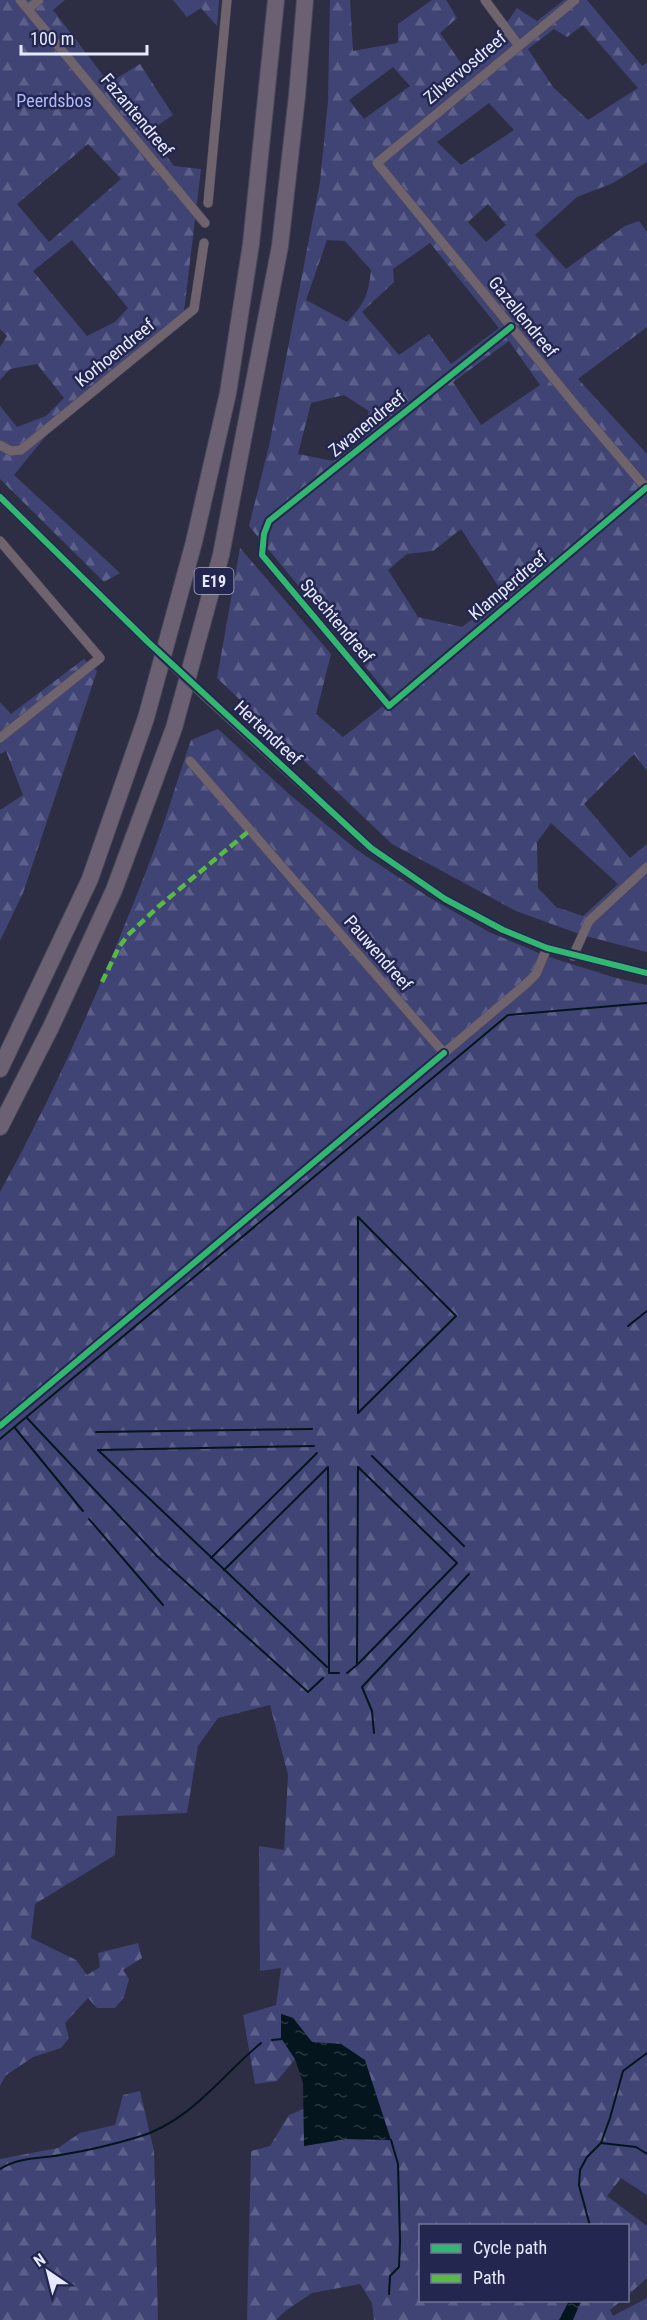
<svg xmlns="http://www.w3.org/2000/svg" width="647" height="2320" font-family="'Roboto Condensed',sans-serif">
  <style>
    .forest { fill: url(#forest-firs); fill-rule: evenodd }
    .water { fill: url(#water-ripples) }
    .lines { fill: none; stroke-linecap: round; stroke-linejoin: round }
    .stream { stroke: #04151e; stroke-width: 2 }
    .street-casing { stroke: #494a5c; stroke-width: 10 }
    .highway-casing { stroke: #494a5c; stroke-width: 18 }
    .street { stroke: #6f636e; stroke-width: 9 }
    .highway { stroke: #6c6173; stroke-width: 16 }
    .street-bridge-casing { stroke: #494a5c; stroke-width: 10; stroke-linecap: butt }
    .street-bridge { stroke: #6f636e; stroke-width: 9 }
    .quiet { stroke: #58b947; stroke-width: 4.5; stroke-dasharray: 9 4.5; stroke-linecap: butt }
    .cycleway-casing { stroke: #23264e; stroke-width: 10 }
    .cycleway { stroke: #33b770; stroke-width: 6 }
    .labels { text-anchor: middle; stroke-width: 5; stroke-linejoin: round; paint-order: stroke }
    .shield { fill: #23264e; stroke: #acafca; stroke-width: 1.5 }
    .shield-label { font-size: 16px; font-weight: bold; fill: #e6eaff }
    .street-label { font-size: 18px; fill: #e6eaff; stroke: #23264e }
    .park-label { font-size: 18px; fill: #afbafd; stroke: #23264e }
  </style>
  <defs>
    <pattern id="forest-firs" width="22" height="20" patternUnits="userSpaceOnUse" patternTransform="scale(1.5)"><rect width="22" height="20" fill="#404474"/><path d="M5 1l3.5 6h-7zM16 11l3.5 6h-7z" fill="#5c5f89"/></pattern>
    <pattern id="water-ripples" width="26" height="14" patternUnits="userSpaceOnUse" patternTransform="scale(1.5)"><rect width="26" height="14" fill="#04151e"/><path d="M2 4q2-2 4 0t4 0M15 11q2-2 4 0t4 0" fill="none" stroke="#293740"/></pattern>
  </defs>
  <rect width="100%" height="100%" fill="#2d2e44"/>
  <g class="forest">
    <path d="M0,0h65l-12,10 56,73 31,-19 33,51 -25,17 26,34 27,3 -18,151 -129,106 -40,49 106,98 -16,9 -104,-103v-73l17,21 29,-11 18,-18 -27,-34 -27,5 -10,11v-33l7,-11 -7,-7zM88,144l33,35 -72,63 -32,-38zM72,240l56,68 -13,14 -28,14 -54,-65z"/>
    <polygon points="173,0 219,0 217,26 201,8 187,17"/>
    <path d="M330,0h20l3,51 45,-8v-19l34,-24h14l11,18 -17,15 23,33 29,-22 25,-36 20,13 27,-21h23l55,66 5,-3v99l-34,21 -36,14 -42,38 31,34 59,-43 14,-5 8,11v95l-69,52 69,75v317l-13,-17 -50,50 46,54 17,-14v108l-65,-17 -66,-24 -124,-67 -175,-166 23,-130 91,106 -15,60 27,23 49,-38 -143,-173 20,-80 51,-264 8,-81zM583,25l55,63 -50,32 -35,-33 -25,-38 26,-20 13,8zM393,67l17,19 -46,33 -15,-19zM489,103l25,27 -53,35 -24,-23zM488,204l18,21 -20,17 -18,-20zM327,240l18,1 26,29c-3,26 -6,33 -24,52l-41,-22zM430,243l69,85 -48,36 -22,-30 -30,21 -37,-43 32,-30 -1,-13zM509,341l31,44 -59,40 -28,-43zM344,395l25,16 -8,30 -28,20 -35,-7 13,-51zM461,529l43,66 -42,32 -44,-10 -30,-47 19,-16 26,-3zM551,823l67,61 -35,32 -27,-9 -18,-19 -1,-46z"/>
    <polygon points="84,659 97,671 23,893 0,941 0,810 23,795 6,751 0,754 0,702 11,714"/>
    <path d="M218,729l71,65 68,56 70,46 62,36 57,24 70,22 31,7v1210l-26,-17 -14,18 40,30v52l-19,17v-69h-208v74l201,1 -11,9 3,6 34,-18v22h-273l-2,-17 -12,-19 -48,9 -28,19 -8,8h-29l4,-169 19,-5 19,-31 15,-6v37l42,-7 44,1 -49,-96 -29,-2 -19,-24 -11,-4 -1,24 14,21 -18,22 -22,3 -12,-69 33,-10 5,-37 -21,3 -1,-125 25,4 4,-75 -18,-70 -52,13 -20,28 -11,67 -70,3 -2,39 -80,49 -4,34 45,22 11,15 13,-8 -2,-14 40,-10 4,15 -19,12 6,9 -5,18 -9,11h-18l-9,-10 -23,25 4,15 -8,10 -28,9 -28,19 -5,10v-894c57,-103 104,-213 147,-323 17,-42 29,-86 44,-129z"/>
    <polygon points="140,2091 154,2151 158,2320 0,2320 0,2159 58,2148 80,2133 115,2125 123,2095"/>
  </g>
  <g class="water">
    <polygon points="281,2014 293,2018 312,2042 341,2044 365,2060 391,2140 346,2139 304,2146 303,2083 295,2059 281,2038"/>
    <polygon points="569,2301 581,2301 573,2320 559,2320"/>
  </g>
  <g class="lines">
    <g class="stream">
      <polygon points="358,1217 456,1316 358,1413"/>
      <polyline points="628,1326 647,1311"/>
      <polyline points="27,1418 157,1556 308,1692 323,1678"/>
      <polyline points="15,1428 83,1511"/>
      <polyline points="96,1432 312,1429"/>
      <polyline points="0,1439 508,1015 647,1003"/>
      <polyline points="98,1450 327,1667"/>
      <polyline points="98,1450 314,1446"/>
      <polyline points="372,1456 464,1546"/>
      <polyline points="89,1519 163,1605"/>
      <polyline points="211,1558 317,1453"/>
      <polyline points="224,1570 328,1467 329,1673 339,1673"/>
      <polyline points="347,1673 357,1665 457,1563 358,1467 357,1665"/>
      <polyline points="374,1733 372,1711 362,1687 469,1574"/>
      <polyline points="272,2040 282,2039"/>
      <polyline points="601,2143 636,2147 647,2154"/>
      <path d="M0,2169c20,-13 43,-10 66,-15 24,-4 49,-10 72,-17 52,-15 83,-61 123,-94"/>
      <polyline points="590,2226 579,2185 580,2170 587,2157 601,2143 610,2118 623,2071 647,2053"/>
      <polyline points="389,2294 390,2276 399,2267 400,2241 398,2164 391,2140"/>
    </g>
    <defs>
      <g id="street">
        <polyline points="20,0 205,223"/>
        <polyline points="485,0 519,46"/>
        <polyline points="575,0 377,163 577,407 647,489"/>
        <polyline points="28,9 39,0"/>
        <polyline points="208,203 227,0"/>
        <polyline points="511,327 269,521 264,534 262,555 389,706 646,488"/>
        <polyline points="0,445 11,451 21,450 194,309 204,243"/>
        <polyline points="0,497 148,642"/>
        <polyline points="0,541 100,658 0,738"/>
        <polyline points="206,697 371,848 445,899 503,930 547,948 647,973"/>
        <polyline points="190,761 444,1053 526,984 536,974 547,948"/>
        <polyline points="573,956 589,921 647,867"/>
      </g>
      <g id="highway">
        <polyline points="0,1069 90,879 146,718 194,542 228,393 251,244 276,0"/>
        <polyline points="0,1127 51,1027 114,890 174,728 221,555 280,246 297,96 305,0"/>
      </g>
    </defs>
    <use href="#street" class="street-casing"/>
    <use href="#highway" class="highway-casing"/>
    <use href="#street" class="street"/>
    <use href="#highway" class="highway"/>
    <defs>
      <polyline id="street-bridge" points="148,642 206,697"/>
    </defs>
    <use href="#street-bridge" class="street-bridge-casing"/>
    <use href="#street-bridge" class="street-bridge"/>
    <polyline class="quiet" points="102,982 119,947 128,935 158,907 249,831"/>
    <defs>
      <g id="cycleway">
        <polyline points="511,327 269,521 264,534 262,555 389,706 646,488"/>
        <polyline points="0,497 148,642 371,848 445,899 503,930 547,948 647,973"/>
        <polyline points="0,1426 444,1053"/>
      </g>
    </defs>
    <use href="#cycleway" class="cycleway-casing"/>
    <use href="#cycleway" class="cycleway"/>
  </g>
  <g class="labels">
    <rect class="shield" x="194.5" y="568" width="39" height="26" rx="4.5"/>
    <g class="shield-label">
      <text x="214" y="587">E19</text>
    </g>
    <g class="street-label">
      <text transform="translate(465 68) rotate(-40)" y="6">Zilvervosdreef</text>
      <text transform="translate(137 115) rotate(50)" y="6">Fazantendreef</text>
      <text transform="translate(523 317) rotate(51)" y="6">Gazellendreef</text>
      <text transform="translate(115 353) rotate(-39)" y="6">Korhoendreef</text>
      <text transform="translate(367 424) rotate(-39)" y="6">Zwanendreef</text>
      <text transform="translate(508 586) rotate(-40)" y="6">Klamperdreef</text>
      <text transform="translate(337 621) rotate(50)" y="6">Spechtendreef</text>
      <text transform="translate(268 733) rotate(43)" y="6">Hertendreef</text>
      <text transform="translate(378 953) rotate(49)" y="6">Pauwendreef</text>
    </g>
    <g class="park-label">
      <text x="54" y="107">Peerdsbos</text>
    </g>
  </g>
  <rect x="419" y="2224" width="210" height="78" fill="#23264e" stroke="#717495" stroke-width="1.5"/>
  <rect x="431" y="2244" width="30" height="9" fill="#33b770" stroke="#717495" stroke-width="1.5"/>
  <text x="473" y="2254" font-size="18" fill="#e6eaff">Cycle path</text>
  <rect x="431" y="2274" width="30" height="9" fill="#58b947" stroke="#717495" stroke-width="1.5"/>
  <text x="473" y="2284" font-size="18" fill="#e6eaff">Path</text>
  <g transform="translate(48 2272) rotate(325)" stroke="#23264e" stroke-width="4.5" paint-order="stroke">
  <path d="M0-4.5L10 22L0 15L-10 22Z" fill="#e6eaff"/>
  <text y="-9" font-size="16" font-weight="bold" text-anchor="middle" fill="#e6eaff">N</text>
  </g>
  <path d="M21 45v9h126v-9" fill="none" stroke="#e6eaff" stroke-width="3"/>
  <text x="30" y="45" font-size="18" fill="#e6eaff" stroke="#23264e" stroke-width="4.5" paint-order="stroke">100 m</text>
</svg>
